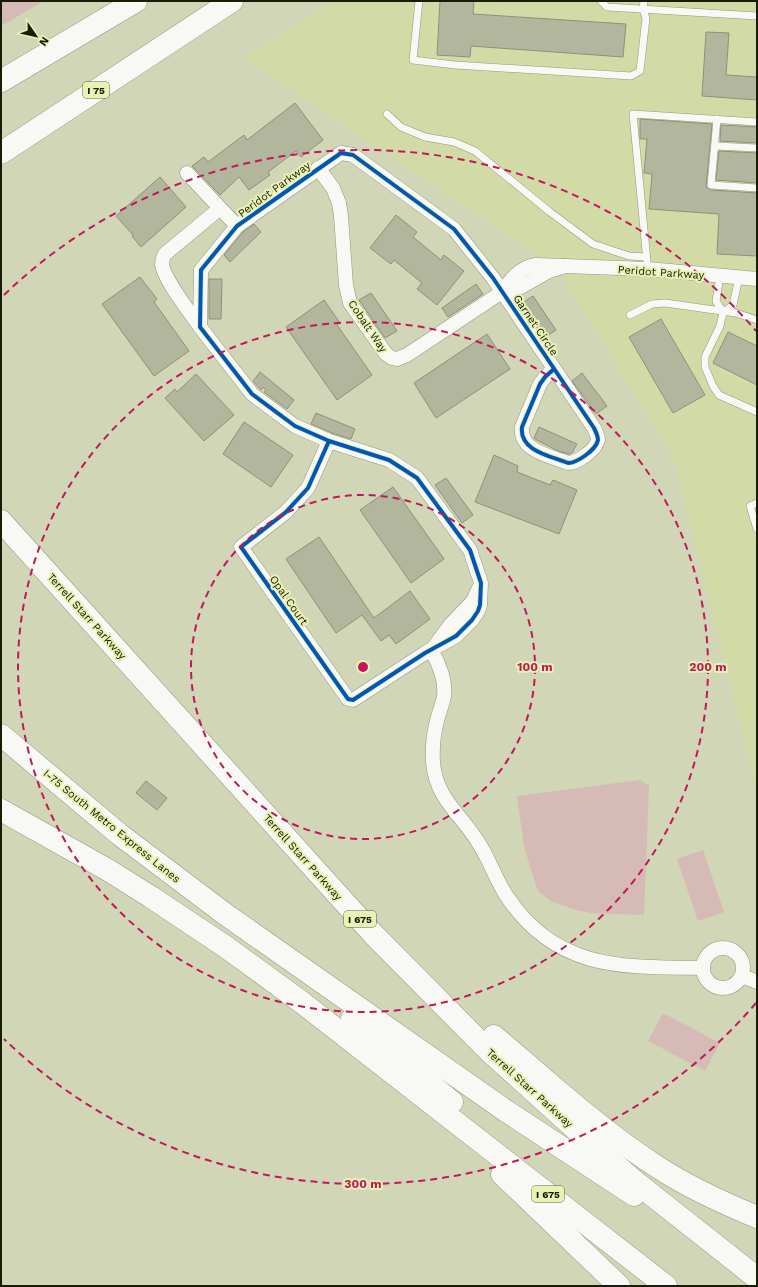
<svg xmlns="http://www.w3.org/2000/svg" width="758" height="1287" font-family="'Work Sans',sans-serif">
  <style>
    .built { fill: #d2daa6 }
    .green { fill: #d5bab6 }
    .building { fill: #b2b69d; stroke: #8e9178 }
    .lines { fill: none; stroke-linecap: round; stroke-linejoin: round }
    .lane-casing { stroke: #93977d; stroke-width: 8 }
    .street-casing { stroke: #93977d; stroke-width: 15 }
    .highway-casing { stroke: #93977d; stroke-width: 23 }
    .lane { stroke: #f8f9f4; stroke-width: 7 }
    .street { stroke: #f8f9f4; stroke-width: 14 }
    .highway { stroke: #f8f9f4; stroke-width: 22 }
    .cycleway-casing { stroke: #e8f2b5; stroke-width: 6 }
    .cycleway { stroke: #0057b8; stroke-width: 4 }
    .ring { fill: none; stroke: #c2185b; stroke-width: 2; stroke-dasharray: 7 5 }
    .labels { text-anchor: middle; stroke-width: 4; stroke-linejoin: round; paint-order: stroke }
    .shield { fill: #e8f2b5; stroke: #575c3a; stroke-width: 1 }
    .shield-label { font-size: 10px; font-weight: bold; fill: #191c05 }
    .street-label { font-size: 11px; fill: #191c05; stroke: #e8f2b5 }
    .centre { fill: #c2185b; stroke: #e8f2b5; stroke-width: 2 }
    .ring-label { font-size: 12px; text-anchor: middle; font-weight: bold; fill: #c2185b; stroke: #e8f2b5; stroke-width: 4; stroke-linejoin: round; paint-order: stroke }
  </style>
  <rect width="100%" height="100%" fill="#d1d6b6"/>
  <polygon class="built" points="335,1 757,1 757,789 675,461 558,269 243,57"/>
  <g class="green">
    <polygon points="1,1 44,1 1,26"/>
    <polygon points="640,780 649,786 644,915 591,913 576,910 551,901 539,892 535,883 524,846 517,796"/>
    <polygon points="703,850 724,912 698,921 677,859"/>
    <polygon points="663,1013 720,1043 705,1071 648,1041"/>
  </g>
  <g class="building">
    <polygon points="440,1 474,1 473,14 626,24 623,57 471,46 470,57 437,55"/>
    <polygon points="706,32 729,33 726,75 757,77 757,100 702,96"/>
    <polygon points="295,103 323,140 301,157 296,151 268,172 270,175 249,190 239,177 220,195 192,166 204,157 208,162 244,135 247,140"/>
    <polygon points="640,119 712,124 706,187 711,190 757,193 757,256 717,254 719,214 649,209 652,174 644,173 647,139 640,139"/>
    <polygon points="721,125 757,127 757,143 720,141"/>
    <polygon points="719,151 757,153 757,183 716,180"/>
    <polygon points="160,177 186,207 141,247 132,236 133,235 116,216"/>
    <polygon points="396,215 417,232 413,237 441,260 444,255 464,271 437,305 417,289 422,283 394,260 391,264 370,248"/>
    <polygon points="254,224 261,232 230,262 224,255 243,232"/>
    <polygon points="140,277 157,299 154,302 189,351 154,376 102,304"/>
    <polygon points="209,279 222,279 221,319 209,319"/>
    <polygon points="476,284 483,294 448,317 442,308"/>
    <polygon points="371,293 397,331 385,338 359,300"/>
    <polygon points="533,296 556,330 544,338 521,304"/>
    <polygon points="324,300 340,323 337,325 372,375 337,400 286,327"/>
    <polygon points="661,319 705,395 673,413 629,337"/>
    <polygon points="728,332 757,346 757,385 713,363"/>
    <polygon points="487,334 510,369 436,418 414,383"/>
    <polygon points="260,372 294,400 287,409 264,392 266,390 263,387 261,390 253,381"/>
    <polygon points="582,373 607,406 596,414 572,381"/>
    <polygon points="196,374 234,415 204,441 165,398 175,389 177,392"/>
    <polygon points="316,413 355,429 351,439 332,433 311,424"/>
    <polygon points="244,422 293,455 271,487 223,454"/>
    <polygon points="539,427 577,444 572,453 569,454 558,451 535,439 534,438"/>
    <polygon points="494,455 518,466 517,472 550,485 553,480 577,490 559,534 475,502"/>
    <polygon points="446,478 473,515 462,523 435,485"/>
    <polygon points="393,487 444,559 411,583 360,510"/>
    <polygon points="319,537 374,618 410,591 430,619 396,644 389,635 381,641 362,615 336,633 286,559"/>
    <polygon points="146,781 167,798 157,810 136,793"/>
  </g>
  <g class="lines">
    <defs>
      <g id="lane">
        <polyline points="419,1 413,60 455,65 631,76 640,71 646,18 643,9 644,1"/>
        <polyline points="601,1 607,7 757,16"/>
        <polyline points="387,114 401,127 425,137 454,142 475,151 550,212 593,244 629,256 646,257"/>
        <polyline points="717,119 711,185 757,188"/>
        <polyline points="715,146 757,148"/>
        <polyline points="647,261 633,114 757,122"/>
        <polyline points="720,276 716,301 723,312 733,305 739,277"/>
        <polyline points="723,312 720,326 705,357 705,367 713,386 719,395 757,412"/>
        <polyline points="630,315 652,304 665,303 736,313 757,320"/>
        <polyline points="757,503 750,506 757,529"/>
      </g>
      <g id="street">
        <polyline points="318,168 333,188 339,203 341,216 346,285 350,303 386,354 392,358 397,359 407,355 502,292 521,287 549,271 565,266"/>
        <polyline points="187,173 237,226"/>
        <path d="M502,292c9,-13 17,-24 34,-27l112,4 109,10"/>
        <path d="M200,327c-10,-15 -35,-46 -38,-62 0,-4 1,-8 3,-11l54,-45"/>
        <path d="M329,441l-21,47 -22,24 -45,35 107,152 5,1 72,-47 31,-17 16,-16 6,-9 2,-6 1,-22 -11,-33 -53,-72 -28,-18 -60,-19 -34,-15 -43,-32 -52,-67 1,-57 36,-44 104,-73 12,2 101,74 39,49 101,150c2,4 4,8 4,12 -2,10 -21,23 -30,23 -17,-7 -49,-12 -46,-36l18,-43 5,-7 9,-8"/>
        <polyline points="434,647 451,624 473,601 479,588"/>
        <path d="M431,650c8,13 15,31 13,46 -1,7 -4,14 -6,21 -4,14 -6,30 -5,45 3,37 27,51 45,80 12,18 18,39 30,56 49,73 117,69 195,70"/>
        <circle cx="723" cy="968" r="20"/>
        <polyline points="742,976 757,982"/>
      </g>
      <g id="highway">
        <polyline points="1,81 136,1"/>
        <polyline points="1,153 232,1"/>
        <polyline points="1,521 374,935 489,1051 601,1152 638,1184 757,1278"/>
        <polyline points="1,735 119,834 225,914 506,1111 634,1195"/>
        <polyline points="1,810 108,870 151,897 226,947 300,1001 666,1286"/>
        <polyline points="352,1019 452,1102"/>
        <path d="M494,1036c54,46 106,94 165,132 31,20 64,35 98,49"/>
        <polyline points="502,1174 619,1286"/>
      </g>
    </defs>
    <use href="#lane" class="lane-casing"/>
    <use href="#street" class="street-casing"/>
    <use href="#highway" class="highway-casing"/>
    <use href="#lane" class="lane"/>
    <use href="#street" class="street"/>
    <use href="#highway" class="highway"/>
    <defs>
      <path id="cycleway" d="M329,441l-21,47 -22,24 -45,35 107,152 5,1 72,-47 31,-17 16,-16 6,-9 2,-6 1,-22 -11,-33 -53,-72 -28,-18 -60,-19 -34,-15 -43,-32 -52,-67 1,-57 36,-44 104,-73 12,2 101,74 39,49 101,150c2,4 4,8 4,12 -2,10 -21,23 -30,23 -17,-7 -49,-12 -46,-36l18,-43 5,-7 9,-8"/>
    </defs>
    <use href="#cycleway" class="cycleway-casing"/>
    <use href="#cycleway" class="cycleway"/>
  </g>
  <g class="ring">
    <circle cx="363" cy="667" r="172"/>
    <circle cx="363" cy="667" r="345"/>
    <path d="M756 1003A517 517 0 0 1 4 1039M4 295A517 517 0 0 1 756 331"/>
  </g>
  <g class="labels">
    <g class="shield">
      <rect x="83" y="82" width="26" height="16" rx="3"/>
      <rect x="344" y="911" width="32" height="16" rx="3"/>
      <rect x="532" y="1186" width="32" height="16" rx="3"/>
    </g>
    <g class="shield-label">
      <text x="96" y="94">I 75</text>
      <text x="360" y="923">I 675</text>
      <text x="548" y="1198">I 675</text>
    </g>
    <g class="street-label">
      <text transform="translate(274 189) rotate(-36)" y="4">Peridot Parkway</text>
      <text transform="translate(661 272) rotate(4)" y="4">Peridot Parkway</text>
      <text transform="translate(536 325) rotate(56)" y="4">Garnet Circle</text>
      <text transform="translate(368 326) rotate(56)" y="4">Cobalt Way</text>
      <text transform="translate(289 600) rotate(55)" y="4">Opal Court</text>
      <text transform="translate(87 616) rotate(48)" y="4">Terrell Starr Parkway</text>
      <text transform="translate(112 826) rotate(39)" y="4">I-75 South Metro Express Lanes</text>
      <text transform="translate(303 857) rotate(48)" y="4">Terrell Starr Parkway</text>
      <text transform="translate(530 1088) rotate(42)" y="4">Terrell Starr Parkway</text>
    </g>
  </g>
  <circle cx="363" cy="667" r="6" class="centre"/>
  <g class="ring-label">
    <text x="535" y="671">100 m</text>
    <text x="708" y="671">200 m</text>
    <text x="363" y="1188">300 m</text>
  </g>
  <rect width="758" height="1287" fill="none" stroke="#191c05" stroke-width="4"/>
  <g transform="translate(36 36) rotate(124)" stroke="#e8f2b5" stroke-width="3" paint-order="stroke">
  <path d="M0-3L7 15L0 10L-7 15Z" fill="#191c05"/>
  <text y="-6" font-size="11" font-weight="bold" text-anchor="middle" fill="#191c05">N</text>
  </g>
</svg>
